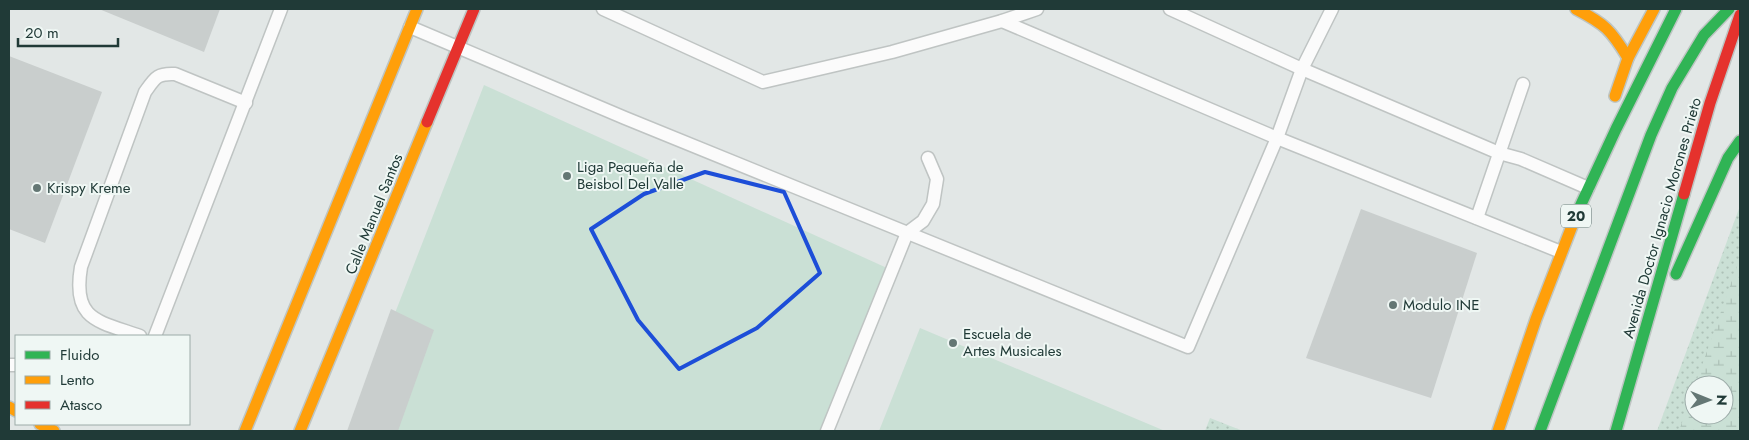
<svg xmlns="http://www.w3.org/2000/svg" width="1749" height="440" font-family="Jost,sans-serif">
  <style>
    .grass { fill: url(#grass-dots); fill-rule: evenodd }
    .wetland { fill: url(#wetland-marsh) }
    .pitch { fill: #cae0d5 }
    .building { fill: #c9cecd }
    .lines { fill: none; stroke-linecap: round; stroke-linejoin: round }
    .lane-casing { stroke: #bfc4c3; stroke-width: 15 }
    .fast-casing { stroke: #bec5c3; stroke-width: 14 }
    .slow-casing { stroke: #bec5c3; stroke-width: 14 }
    .jam-casing { stroke: #bec5c3; stroke-width: 14 }
    .lane { stroke: #fbfbfb; stroke-width: 12 }
    .fast { stroke: #30b455; stroke-width: 11 }
    .slow { stroke: #ff9f0a; stroke-width: 11 }
    .jam { stroke: #e5322d; stroke-width: 11 }
    .marked { fill: none; stroke: #1d4ed8; stroke-width: 4; stroke-linejoin: round }
    .poi-dot { fill: #647774; stroke: #eff7f4; stroke-width: 2 }
    .labels { text-anchor: middle; stroke-width: 4; stroke-linejoin: round; paint-order: stroke }
    .shield { fill: #eff7f4; stroke: #5e7370; stroke-width: 1 }
    .shield-label { font-size: 14px; font-weight: bold; fill: #203a37 }
    .poi-label { font-size: 15px; fill: #203a37; stroke: #eff7f4; text-anchor: start }
    .street-label { font-size: 15px; fill: #203a37; stroke: #eff7f4 }
  </style>
  <defs>
    <pattern id="grass-dots" width="8" height="8" patternUnits="userSpaceOnUse" patternTransform="scale(1.25)"><rect width="8" height="8" fill="#cae0d5"/><path d="M2 2h.1M6 6h.1" fill="none" stroke="#adc1b7" stroke-width="1.8" stroke-linecap="round"/></pattern>
    <pattern id="wetland-marsh" width="20" height="14" patternUnits="userSpaceOnUse" patternTransform="scale(1.25)"><rect width="20" height="14" fill="#cae0d5"/><path d="M1 5h8M5 5V1M11 12h8M15 12V8" fill="none" stroke="#adc1b7"/></pattern>
  </defs>
  <rect width="100%" height="100%" fill="#e2e7e6"/>
  <g class="grass">
    <path d="M1740,206v225h-83zM1694,385h30v30h-30z"/>
    <polygon points="1210,418 1243,431 1205,431"/>
  </g>
  <polygon class="wetland" points="1740,258 1740,431 1679,431 1694,388 1694,415 1724,415 1724,385 1695,385"/>
  <g class="pitch">
    <polygon points="484,85 887,268 822,431 349,431"/>
    <polygon points="920,328 1165,431 879,431"/>
  </g>
  <g class="building">
    <polygon points="99,9 220,9 204,52"/>
    <polygon points="9,56 102,92 45,243 9,229"/>
    <polygon points="1361,209 1477,253 1431,398 1306,358"/>
    <polygon points="391,309 434,330 398,431 347,431"/>
  </g>
  <g class="lines">
    <defs>
      <g id="lane">
        <polyline points="603,9 763,82 892,52 1002,21 1037,9"/>
        <polyline points="1170,9 1302,69 1499,153 1521,159 1588,188"/>
        <polyline points="1002,21 1277,138 1561,252"/>
        <polyline points="410,27 625,118 1188,347 1277,138 1302,69 1332,9"/>
        <polyline points="1477,218 1523,84"/>
        <path d="M140,336c-43,-15 -68,-16 -59,-69l64,-175c10,-14 12,-19 30,-18l71,29"/>
        <polyline points="155,336 281,9"/>
        <polyline points="9,365 16,365"/>
        <polyline points="827,431 907,233 923,221 933,204 937,179 928,158"/>
      </g>
      <g id="fast">
        <polyline points="1577,213 1616,129 1676,9"/>
        <polyline points="1676,274 1728,158 1740,141"/>
        <polyline points="1540,431 1651,135 1672,88 1704,35 1729,9"/>
        <polyline points="1616,431 1684,194"/>
      </g>
      <g id="slow">
        <path d="M1576,9c29,15 35,21 52,49"/>
        <polyline points="1615,96 1628,58 1654,9"/>
        <polyline points="9,407 16,411"/>
        <polyline points="40,424 54,431"/>
        <polyline points="245,431 417,9"/>
        <polyline points="300,431 427,122"/>
        <polyline points="1498,431 1536,319 1577,213"/>
      </g>
      <g id="jam">
        <polyline points="427,122 474,9"/>
        <polyline points="1684,194 1710,103 1740,15"/>
      </g>
    </defs>
    <use href="#lane" class="lane-casing"/>
    <use href="#fast" class="fast-casing"/>
    <use href="#slow" class="slow-casing"/>
    <use href="#jam" class="jam-casing"/>
    <use href="#lane" class="lane"/>
    <use href="#fast" class="fast"/>
    <use href="#slow" class="slow"/>
    <use href="#jam" class="jam"/>
  </g>
  <path class="marked" d="M705,172l79,20 36,81 -63,55 -78,41 -41,-49 -47,-91 53,-35z"/>
  <g class="poi-dot">
    <circle cx="567" cy="176" r="5"/>
    <circle cx="37" cy="188" r="5"/>
    <circle cx="1393" cy="305" r="5"/>
    <circle cx="953" cy="343" r="5"/>
  </g>
  <g class="labels">
    <rect class="shield" x="1561" y="204.5" width="30" height="23" rx="4"/>
    <g class="shield-label">
      <text x="1576" y="221">20</text>
    </g>
    <g class="poi-label">
      <text x="577" y="172">Liga Pequeña de<tspan x="577" dy="17">Beisbol Del Valle</tspan></text>
      <text x="47" y="193">Krispy Kreme</text>
      <text x="1403" y="310">Modulo INE</text>
      <text x="963" y="339">Escuela de<tspan x="963" dy="17">Artes Musicales</tspan></text>
    </g>
    <g class="street-label">
      <text transform="translate(374 214) rotate(-68)" y="5">Calle Manuel Santos</text>
      <text transform="translate(1662 218) rotate(-74)" y="5">Avenida Doctor Ignacio Morones Prieto</text>
    </g>
  </g>
  <rect width="1749" height="440" fill="none" stroke="#203a37" stroke-width="20"/>
  <rect x="15" y="335" width="175" height="90" fill="#eff7f4" stroke="#9caba8"/>
  <rect x="25" y="351" width="25" height="8" fill="#30b455" stroke="#9caba8"/>
  <text x="60" y="360" font-size="15" fill="#203a37">Fluido</text>
  <rect x="25" y="376" width="25" height="8" fill="#ff9f0a" stroke="#9caba8"/>
  <text x="60" y="385" font-size="15" fill="#203a37">Lento</text>
  <rect x="25" y="401" width="25" height="8" fill="#e5322d" stroke="#9caba8"/>
  <text x="60" y="410" font-size="15" fill="#203a37">Atasco</text>
  <g transform="translate(1709 400) rotate(91)"><circle r="24" fill="#eff7f4" stroke="#9caba8"/>
  <path d="M0-4L9 19L0 12L-9 19Z" fill="#647774"/>
  <text y="-8" font-size="14" font-weight="bold" text-anchor="middle" fill="#203a37">N</text>
  </g>
  <path d="M18 38v8h100v-8" fill="none" stroke="#203a37" stroke-width="2.5"/>
  <text x="25" y="38" font-size="15" fill="#203a37" stroke="#eff7f4" stroke-width="4" paint-order="stroke">20 m</text>
</svg>
